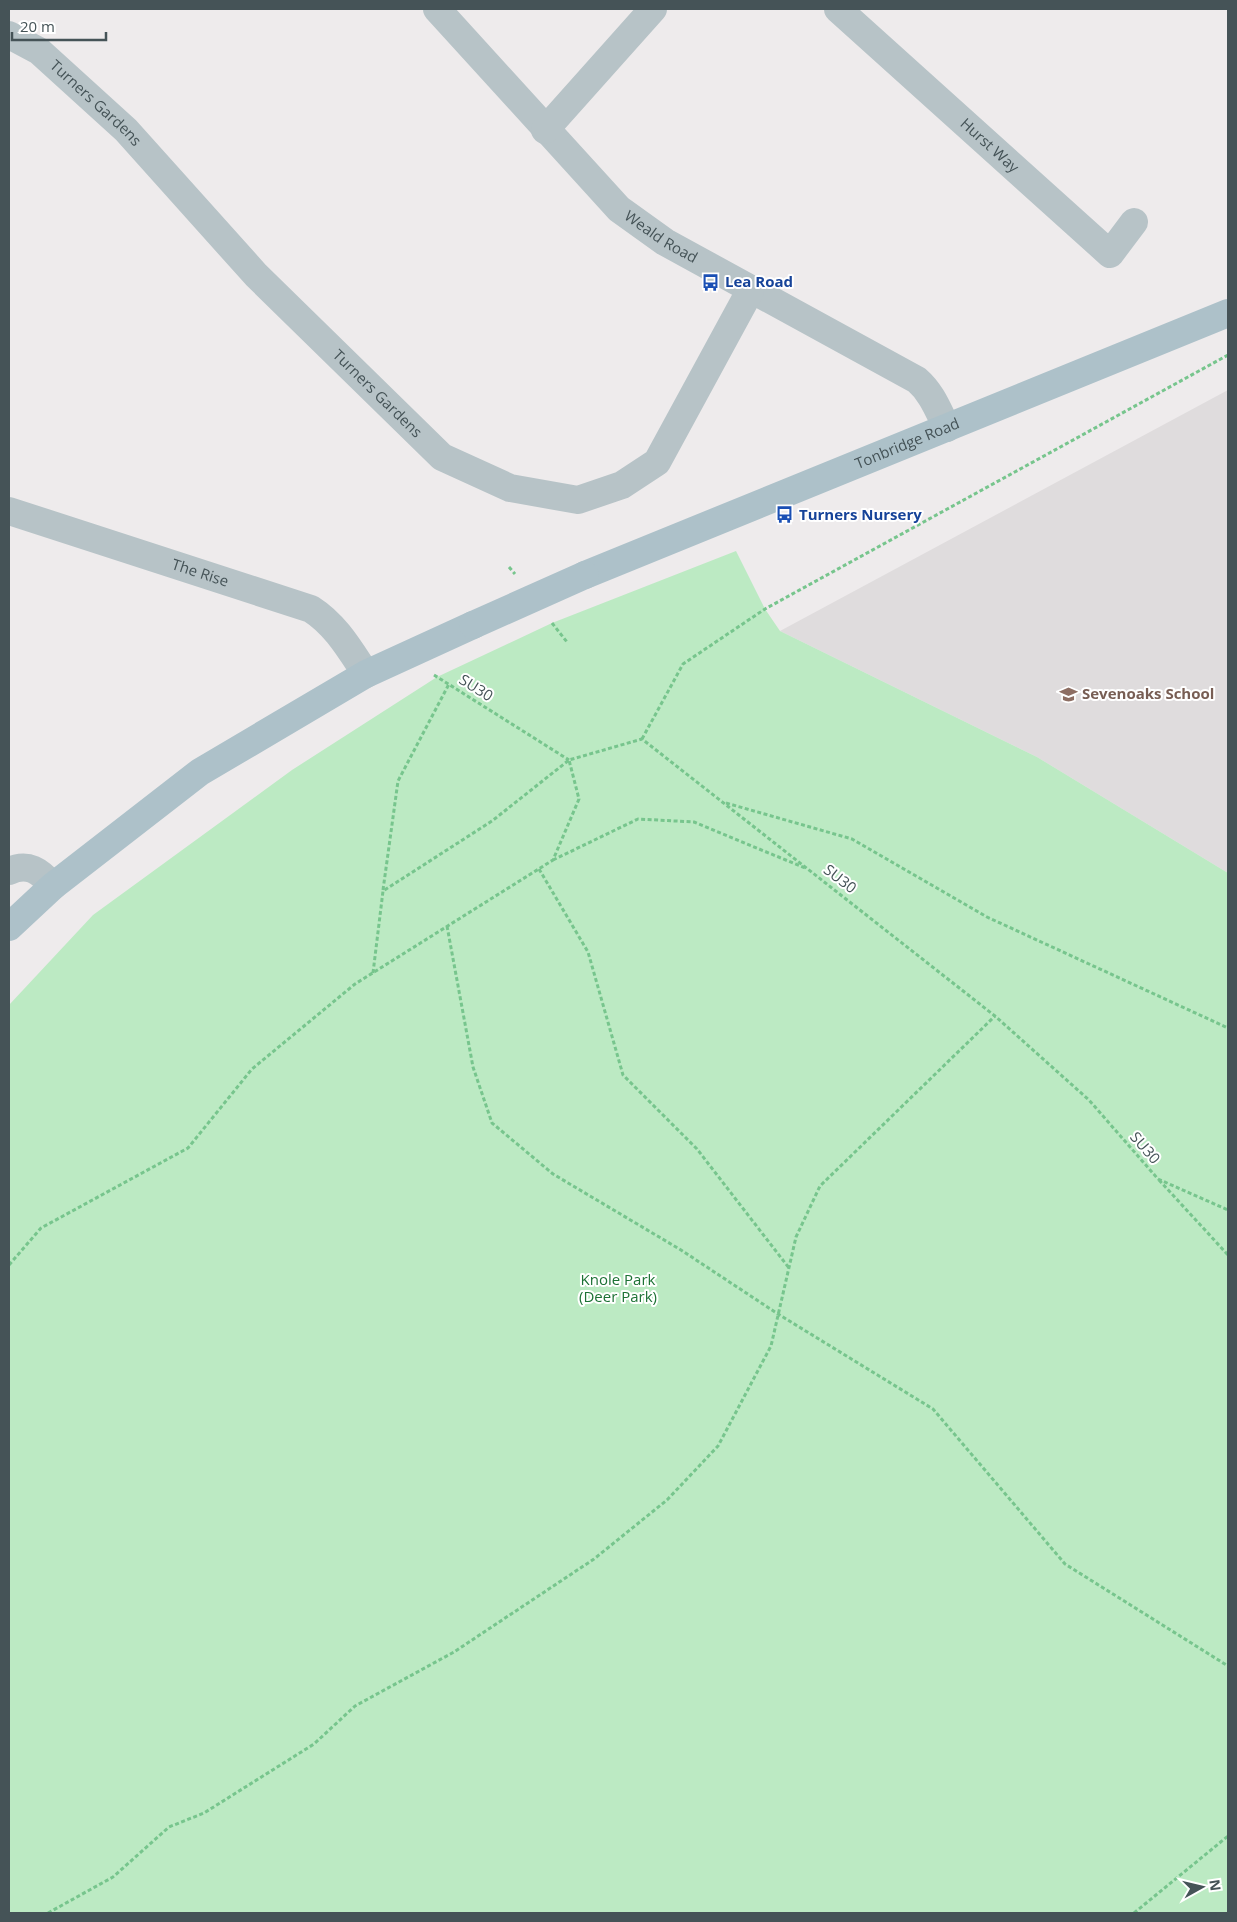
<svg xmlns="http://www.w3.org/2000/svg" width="1237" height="1922" font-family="'Open Sans',sans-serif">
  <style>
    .education { fill: #dfdcdd }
    .green { fill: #bceac3 }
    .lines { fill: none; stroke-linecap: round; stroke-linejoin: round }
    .path { stroke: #77c58d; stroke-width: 3; stroke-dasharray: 4 2.5; stroke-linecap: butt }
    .minor { stroke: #b7c3c7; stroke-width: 28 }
    .major { stroke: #adc1c9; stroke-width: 28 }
    .major-bridge { stroke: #adc1c9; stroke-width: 28 }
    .labels { text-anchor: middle; stroke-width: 4; stroke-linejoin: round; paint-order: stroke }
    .street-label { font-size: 15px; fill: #455357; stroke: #fff }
    .transit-label { font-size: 15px; font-weight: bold; fill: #164399; stroke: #fff; text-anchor: start }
    .education-label { font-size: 15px; font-weight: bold; fill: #785e54; stroke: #fff; text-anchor: start }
    .park-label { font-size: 15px; fill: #1d7235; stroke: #fff }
  </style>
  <rect width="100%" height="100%" fill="#eeebec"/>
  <polygon class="education" points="1228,390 1228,873 1037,757 780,631"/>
  <polygon class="green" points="736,551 765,609 780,631 1037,757 1228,873 1228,1913 9,1913 9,1005 93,915 292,770 437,677 552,623"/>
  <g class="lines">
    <g class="path">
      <polyline points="509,567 515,574"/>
      <polyline points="552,623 567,642"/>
      <polyline points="434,675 569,760"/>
      <polyline points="642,739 683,664 765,609 1228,355"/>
      <polyline points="726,803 852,839 987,917 1228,1028"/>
      <polyline points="553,860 638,819 694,822 805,868"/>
      <polyline points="539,869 588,952 623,1075 697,1149 789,1268"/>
      <polyline points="383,890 398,781 449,684"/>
      <polyline points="447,926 473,1067 492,1123 553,1174 681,1250 778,1314 933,1409 1065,1564 1228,1666"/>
      <polyline points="373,973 383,891 492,821 569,760 642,739 995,1016 1089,1100 1158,1179 1228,1210"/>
      <polyline points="1159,1180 1228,1255"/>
      <polyline points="9,1265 41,1228 188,1148 252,1069 355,984 553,860 579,799 569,760"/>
      <polyline points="48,1913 113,1877 169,1827 204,1813 314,1744 355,1706 454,1652 594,1559 667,1500 718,1446 771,1346 796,1237 820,1186 995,1016"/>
      <polyline points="1134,1913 1228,1836"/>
    </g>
    <g class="minor">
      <path id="s1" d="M437,9l182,200 46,33 252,138c15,13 21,30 30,48"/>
      <path id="s2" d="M838,9l272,245 24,-32"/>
      <path id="s3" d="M9,35l30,16 87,79 130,145 186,182 68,31 68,12 44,-15 35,-23 93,-171"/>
      <polyline points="545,130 653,9"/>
      <path id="s4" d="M9,511l302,98c25,16 39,41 55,65"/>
      <path d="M9,871c19,-9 31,0 44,15"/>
    </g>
    <g class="major">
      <path id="s5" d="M585,575l643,-262"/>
      <polyline points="9,927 53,886 200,772 366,674 473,625"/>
    </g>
    <polyline class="major-bridge" points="473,625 585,575"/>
  </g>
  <defs>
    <symbol id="bus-bare" viewBox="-9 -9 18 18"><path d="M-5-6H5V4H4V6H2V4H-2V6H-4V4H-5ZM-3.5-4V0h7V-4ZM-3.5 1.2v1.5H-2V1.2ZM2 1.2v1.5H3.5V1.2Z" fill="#1a4fb4" stroke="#fff" stroke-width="2.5" paint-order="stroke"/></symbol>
    <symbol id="school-bare" viewBox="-9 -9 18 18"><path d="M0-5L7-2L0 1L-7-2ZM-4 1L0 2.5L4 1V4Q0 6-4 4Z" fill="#8d6e63" stroke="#fff" stroke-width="2.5" paint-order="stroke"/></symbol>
  </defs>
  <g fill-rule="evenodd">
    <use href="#bus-bare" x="698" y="270" width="25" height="25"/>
    <use href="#bus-bare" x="772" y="502" width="25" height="25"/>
    <use href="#school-bare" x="1056" y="682" width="25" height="25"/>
  </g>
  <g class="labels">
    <g class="street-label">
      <text dy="5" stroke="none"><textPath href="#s3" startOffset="111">Turners Gardens</textPath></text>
      <text dy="5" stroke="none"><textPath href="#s2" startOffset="204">Hurst Way</textPath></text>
      <text dy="5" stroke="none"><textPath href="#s1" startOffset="321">Weald Road</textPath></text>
      <text dy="5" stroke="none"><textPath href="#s3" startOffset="516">Turners Gardens</textPath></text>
      <text dy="5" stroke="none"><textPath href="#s5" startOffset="348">Tonbridge Road</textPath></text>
      <text dy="5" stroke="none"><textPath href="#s4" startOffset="201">The Rise</textPath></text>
      <text transform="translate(476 688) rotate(32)" y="5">SU30</text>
      <text transform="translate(840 879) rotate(38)" y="5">SU30</text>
      <text transform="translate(1145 1148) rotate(49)" y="5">SU30</text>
    </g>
    <g class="transit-label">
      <text x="725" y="287">Lea Road</text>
      <text x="799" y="520">Turners Nursery</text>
    </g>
    <g class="education-label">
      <text x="1082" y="699">Sevenoaks School</text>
    </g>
    <g class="park-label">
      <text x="618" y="1285">Knole Park<tspan x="618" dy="17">(Deer Park)</tspan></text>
    </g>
  </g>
  <rect width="1237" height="1922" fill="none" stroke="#455357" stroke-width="20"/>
  <g transform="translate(1202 1887) rotate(82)" stroke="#ffffff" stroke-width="4" paint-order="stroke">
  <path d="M0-4L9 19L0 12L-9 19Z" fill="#455357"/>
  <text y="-8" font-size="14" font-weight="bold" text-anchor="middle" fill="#455357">N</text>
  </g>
  <path d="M12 32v8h94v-8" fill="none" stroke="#455357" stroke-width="2.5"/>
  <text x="20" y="32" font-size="15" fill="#455357" stroke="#ffffff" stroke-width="4" paint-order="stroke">20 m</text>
</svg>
